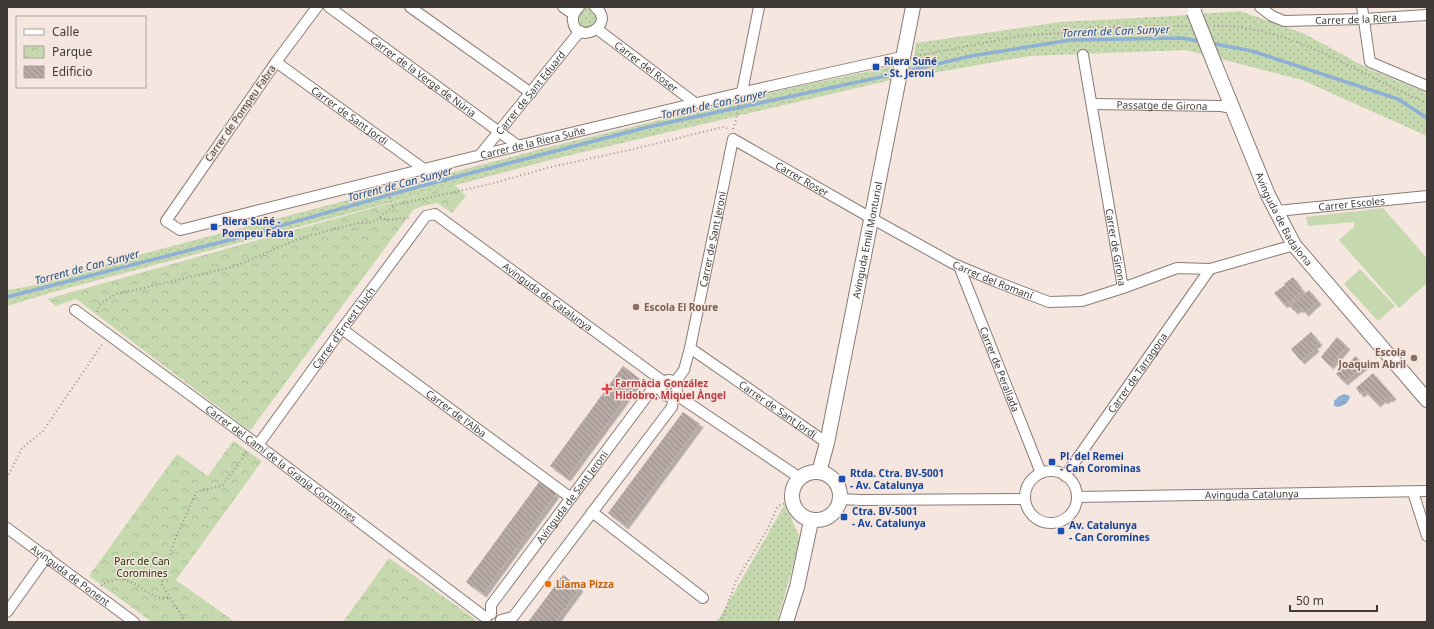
<svg xmlns="http://www.w3.org/2000/svg" width="1434" height="629" font-family="'Noto Sans',sans-serif">
  <style>
    .grass { fill: url(#grass-dots) }
    .park { fill: url(#park-crowns) }
    .pitch { fill: #c6d9ae }
    .water { fill: url(#water-ripples) }
    .lines { fill: none; stroke-linecap: round; stroke-linejoin: round }
    .stream { stroke: #8eb0d5; stroke-width: 3.5 }
    .building { fill: url(#building-back-hatch); filter: url(#shadow) }
    .street-casing { stroke: #887c75; stroke-width: 12 }
    .secondary-casing { stroke: #887c75; stroke-width: 16 }
    .path { stroke: #9a918c; stroke-width: 2; stroke-dasharray: 1 3; stroke-linecap: butt }
    .street { stroke: #fff; stroke-width: 10 }
    .secondary { stroke: #fff; stroke-width: 14 }
    .secondary-bridge-casing { stroke: #887c75; stroke-width: 16; stroke-linecap: butt }
    .secondary-bridge { stroke: #fff; stroke-width: 14 }
    .transit-dot { fill: #1a4fb4; stroke: #f5e7e0; stroke-width: 1.5 }
    .education-dot { fill: #8d6e63; stroke: #f5e7e0; stroke-width: 1.5 }
    .health-dot { fill: #e0444e; stroke: #f5e7e0; stroke-width: 1.5 }
    .food-dot { fill: #e8710a; stroke: #f5e7e0; stroke-width: 1.5 }
    .labels { text-anchor: middle; stroke-width: 3; stroke-linejoin: round; paint-order: stroke }
    .street-label { font-size: 10px; fill: #3f3a37; stroke: #f5e7e0 }
    .transit-label { font-size: 10px; font-weight: bold; fill: #164399; stroke: #f5e7e0; text-anchor: start }
    .education-label { font-size: 10px; font-weight: bold; fill: #785e54; stroke: #f5e7e0; text-anchor: start }
    .health-label { font-size: 10px; font-weight: bold; fill: #be3a42; stroke: #f5e7e0; text-anchor: start }
    .park-label { font-size: 10px; fill: #230; stroke: #f5e7e0 }
    .food-label { font-size: 10px; font-weight: bold; fill: #c56008; stroke: #f5e7e0; text-anchor: start }
    .water-label { font-size: 11px; font-style: italic; fill: #205181; stroke: #f5e7e0 }
  </style>
  <defs>
    <pattern id="grass-dots" width="8" height="8" patternUnits="userSpaceOnUse"><rect width="8" height="8" fill="#c6d9ae"/><path d="M2 2h.1M6 6h.1" fill="none" stroke="#abbb96" stroke-width="1.8" stroke-linecap="round"/></pattern>
    <pattern id="park-crowns" width="20" height="18" patternUnits="userSpaceOnUse"><rect width="20" height="18" fill="#c6d9ae"/><path d="M2 6a3 3 0 1 1 6 0M12 15a3 3 0 1 1 6 0" fill="none" stroke="#abbb96"/></pattern>
    <pattern id="water-ripples" width="26" height="14" patternUnits="userSpaceOnUse"><rect width="26" height="14" fill="#8eb0d5"/><path d="M2 4q2-2 4 0t4 0M15 11q2-2 4 0t4 0" fill="none" stroke="#7590ae"/></pattern>
    <pattern id="building-back-hatch" width="6" height="6" patternUnits="userSpaceOnUse"><rect width="6" height="6" fill="#b7aaa4"/><path d="M-1 5l2 2M0 0l6 6M5-1l2 2" fill="none" stroke="#968b86"/></pattern>
    <filter id="shadow"><feDropShadow dx="3.5" dy="3.5" stdDeviation="0" flood-color="#0004"/></filter>
  </defs>
  <rect width="100%" height="100%" fill="#f5e7e0"/>
  <g class="grass">
    <polygon points="579,7 596,7 600,26 580,32 573,14"/>
    <polygon points="1240,11 1303,33 1369,69 1427,93 1427,136 1302,80 1186,50 1030,56 887,81 554,159 57,291 7,306 7,290 31,286 116,261 541,149 799,86 913,62 916,43 1060,22 1172,16"/>
    <polygon points="785,504 800,538 793,566 777,622 715,622 720,617"/>
  </g>
  <g class="park">
    <polygon points="455,185 466,196 452,213 437,203 423,206 413,210 250,431 76,299 56,306 47,299"/>
    <polygon points="233,441 262,461 176,580 235,622 152,622 89,576 177,454 208,476"/>
    <polygon points="389,558 475,619 474,622 343,622"/>
  </g>
  <g class="pitch">
    <polygon points="1383,208 1427,258 1427,283 1399,308 1339,240 1354,227 1354,222 1308,226 1306,217"/>
    <polygon points="1360,269 1395,306 1378,321 1344,284"/>
  </g>
  <path class="water" d="M1344,394l6,2c-1,7 -6,9 -12,11l-4,-1v-5l5,-5z"/>
  <g class="lines">
    <g class="stream">
      <polyline points="1210,43 1252,51 1398,99 1427,118"/>
      <polyline points="903,72 971,56 1071,40 1183,38 1202,42"/>
      <polyline points="7,297 237,238 421,186 648,127 895,74"/>
    </g>
  </g>
  <g class="building">
    <polygon points="1293,277 1303,291 1294,297 1295,299 1289,303 1288,302 1284,305 1274,293 1285,285 1284,284"/>
    <polygon points="1309,290 1318,301 1305,313 1301,308 1299,310 1298,308 1294,311 1290,306"/>
    <polygon points="1311,332 1319,342 1314,346 1316,348 1301,361 1291,349"/>
    <polygon points="1337,337 1347,346 1330,366 1321,357"/>
    <polygon points="1356,356 1364,366 1344,382 1336,374"/>
    <polygon points="623,366 640,379 567,478 550,466"/>
    <polygon points="1373,373 1393,396 1389,399 1388,398 1384,401 1382,399 1377,404 1365,391 1360,394 1356,388"/>
    <polygon points="683,412 700,424 625,526 608,513"/>
    <polygon points="539,482 556,494 483,594 466,582"/>
    <polygon points="563,575 580,588 555,622 528,622"/>
  </g>
  <g class="lines">
    <defs>
      <g id="street">
        <path id="s1" d="M317,7l-41,55 -110,159 14,9c240,-60 480,-121 722,-173"/>
        <path id="s2" d="M329,7l188,138"/>
        <polyline points="410,7 531,93"/>
        <polyline points="563,7 573,14"/>
        <path d="M579,7c-4,4 -7,8 -6,14 3,26 45,4 22,-14"/>
        <path id="s3" d="M1260,7l12,9 12,5 80,-2 63,-4"/>
        <polyline points="1362,7 1370,62 1427,86"/>
        <path id="s4" d="M597,29l98,74"/>
        <path id="s5" d="M1083,55l40,233 54,-20 33,1 84,-24"/>
        <path id="s6" d="M276,62l148,107"/>
        <polyline points="742,92 759,7"/>
        <path id="s7" d="M1092,104l129,2 11,2"/>
        <path id="s8" d="M480,155l100,-124"/>
        <path id="s9" d="M1277,211l150,-15"/>
        <path id="s10" d="M959,266l82,207"/>
        <path id="s11" d="M75,310l183,135 228,173"/>
        <path id="s12" d="M342,329l229,169"/>
        <path id="s13" d="M690,348l137,95"/>
        <circle cx="669" cy="388" r="8"/>
        <path id="s14" d="M675,382l9,-12 6,-22 43,-209 138,79 83,46 43,18 52,20 33,-1 41,-13"/>
        <polyline points="675,394 800,478"/>
        <path id="s15" d="M258,445l84,-116 84,-113 9,-2 229,168"/>
        <circle cx="1051" cy="497" r="26"/>
        <path id="s16" d="M1065,476l145,-207"/>
        <polyline points="1413,492 1427,536"/>
        <path id="s17" d="M1077,497l350,-6"/>
        <polyline points="840,499 861,500 1025,499"/>
        <polyline points="592,512 703,598"/>
        <path id="s18" d="M7,528l127,94"/>
        <polyline points="7,612 47,556"/>
        <path id="s19" d="M491,614v-9l159,-213 12,-7"/>
        <polyline points="501,620 513,617 672,407 674,395"/>
      </g>
      <g id="secondary">
        <path id="s20" d="M1215,65l53,130 26,50 133,155"/>
        <circle cx="816" cy="496" r="24"/>
        <path id="s21" d="M819,472l8,-29 86,-436"/>
        <polyline points="786,622 797,587 811,521"/>
      </g>
    </defs>
    <use href="#street" class="street-casing"/>
    <use href="#secondary" class="secondary-casing"/>
    <g class="path">
      <path d="M1214,26c78,-1 143,48 213,77"/>
      <polyline points="916,56 1020,36 1060,33 1091,28 1140,26 1187,26"/>
      <polyline points="733,129 736,120 739,104"/>
      <polyline points="387,190 393,207"/>
      <path d="M380,218c13,4 18,-1 31,0"/>
      <polyline points="97,312 100,304 116,294 148,287 236,266 298,239 334,229 359,223 369,223 379,219 383,214 396,205 490,184 551,167 634,149 723,127 729,129"/>
      <polyline points="7,478 22,448 43,431 103,343"/>
      <path d="M101,586c5,-4 9,-5 14,-6 18,-4 29,14 46,18 3,0 6,0 9,0"/>
      <polyline points="186,622 161,584 175,539 197,491 222,486 242,459 247,450"/>
      <polyline points="719,622 724,614 736,581 767,530 777,508 781,504 792,503"/>
    </g>
    <use href="#street" class="street"/>
    <use href="#secondary" class="secondary"/>
    <defs>
      <polyline id="secondary-bridge" points="1194,12 1215,65"/>
    </defs>
    <use href="#secondary-bridge" class="secondary-bridge-casing"/>
    <use href="#secondary-bridge" class="secondary-bridge"/>
  </g>
  <g class="transit-dot">
    <rect x="872" y="63" width="8" height="8" rx="2"/>
    <rect x="210" y="223" width="8" height="8" rx="2"/>
    <rect x="1048" y="458" width="8" height="8" rx="2"/>
    <rect x="838" y="475" width="8" height="8" rx="2"/>
    <rect x="840" y="513" width="8" height="8" rx="2"/>
    <rect x="1057" y="527" width="8" height="8" rx="2"/>
  </g>
  <g class="education-dot">
    <circle cx="636" cy="307" r="4"/>
    <circle cx="1414" cy="358" r="4"/>
  </g>
  <path class="health-dot" d="M605 383h4v4h4v4h-4v4h-4v-4h-4v-4h4z"/>
  <circle class="food-dot" cx="548" cy="584" r="4"/>
  <g class="labels">
    <g class="street-label">
      <text dy="4" stroke="none"><textPath href="#s3" startOffset="100">Carrer de la Riera</textPath></text>
      <text dy="4" stroke="none"><textPath href="#s4" startOffset="62">Carrer del Roser</textPath></text>
      <text dy="4" stroke="none"><textPath href="#s2" startOffset="117">Carrer de la Verge de Núria</textPath></text>
      <text dy="4" stroke="none"><textPath href="#s8" startOffset="80">Carrer de Sant Eduard</textPath></text>
      <text dy="4" stroke="none"><textPath href="#s7" startOffset="70">Passatge de Girona</textPath></text>
      <text transform="translate(240 113) rotate(-55)" y="4">Carrer de Pompeu Fabra</text>
      <text dy="4" stroke="none"><textPath href="#s6" startOffset="91">Carrer de Sant Jordi</textPath></text>
      <text dy="4" stroke="none"><textPath href="#s1" startOffset="642">Carrer de la Riera Suñe</textPath></text>
      <text dy="4" stroke="none"><textPath href="#s14" startOffset="331">Carrer Roser</textPath></text>
      <text dy="4" stroke="none"><textPath href="#s9" startOffset="75">Carrer Escoles</textPath></text>
      <text dy="4" stroke="none"><textPath href="#s20" startOffset="169">Avinguda de Badalona</textPath></text>
      <text dy="4" stroke="none"><textPath href="#s14" startOffset="149">Carrer de Sant Jeroni</textPath></text>
      <text dy="4" stroke="none"><textPath href="#s21" startOffset="237">Avinguda Emili Monturiol</textPath></text>
      <text dy="4" stroke="none"><textPath href="#s5" startOffset="195">Carrer de Girona</textPath></text>
      <text dy="4" stroke="none"><textPath href="#s14" startOffset="547">Carrer del Romaní</textPath></text>
      <text dy="4" stroke="none"><textPath href="#s15" startOffset="433">Avinguda de Catalunya</textPath></text>
      <text dy="4" stroke="none"><textPath href="#s15" startOffset="145">Carrer d'Ernest Lluch</textPath></text>
      <text dy="4" stroke="none"><textPath href="#s10" startOffset="111">Carrer de Perallada</textPath></text>
      <text dy="4" stroke="none"><textPath href="#s16" startOffset="126">Carrer de Tarragona</textPath></text>
      <text dy="4" stroke="none"><textPath href="#s13" startOffset="107">Carrer de Sant Jordi</textPath></text>
      <text dy="4" stroke="none"><textPath href="#s12" startOffset="142">Carrer de l'Alba</textPath></text>
      <text dy="4" stroke="none"><textPath href="#s11" startOffset="257">Carrer del Camí de la Granja Coromines</textPath></text>
      <text dy="4" stroke="none"><textPath href="#s17" startOffset="175">Avinguda Catalunya</textPath></text>
      <text dy="4" stroke="none"><textPath href="#s19" startOffset="144">Avinguda de Sant Jeroni</textPath></text>
      <text dy="4" stroke="none"><textPath href="#s18" startOffset="79">Avinguda de Ponent</textPath></text>
    </g>
    <g class="transit-label">
      <text x="884" y="65">Riera Suñé<tspan x="884" dy="12">- St. Jeroni</tspan></text>
      <text x="222" y="225">Riera Suñé -<tspan x="222" dy="12">Pompeu Fabra</tspan></text>
      <text x="1060" y="460">Pl. del Remei<tspan x="1060" dy="12">- Can Corominas</tspan></text>
      <text x="850" y="477">Rtda. Ctra. BV-5001<tspan x="850" dy="12">- Av. Catalunya</tspan></text>
      <text x="852" y="515">Ctra. BV-5001<tspan x="852" dy="12">- Av. Catalunya</tspan></text>
      <text x="1069" y="529">Av. Catalunya<tspan x="1069" dy="12">- Can Coromines</tspan></text>
    </g>
    <g class="education-label">
      <text x="644" y="311">Escola El Roure</text>
      <text x="1406" y="356" text-anchor="end">Escola<tspan x="1406" dy="12">Joaquim Abril</tspan></text>
    </g>
    <g class="health-label">
      <text x="615" y="387">Farmàcia González<tspan x="615" dy="12">Hidobro, Miquel Àngel</tspan></text>
    </g>
    <g class="park-label">
      <text x="142" y="565">Parc de Can<tspan x="142" dy="12">Coromines</tspan></text>
    </g>
    <g class="food-label">
      <text x="556" y="588">Llama Pizza</text>
    </g>
    <g class="water-label">
      <text transform="translate(1116 31) rotate(-2)" y="4">Torrent de Can Sunyer</text>
      <text transform="translate(714 104) rotate(-12)" y="4">Torrent de Can Sunyer</text>
      <text transform="translate(400 184) rotate(-15)" y="4">Torrent de Can Sunyer</text>
      <text transform="translate(87 267) rotate(-15)" y="4">Torrent de Can Sunyer</text>
    </g>
  </g>
  <rect width="1434" height="629" fill="none" stroke="#3f3a37" stroke-width="16"/>
  <rect x="16" y="16" width="130" height="72" fill="#f5e7e0" stroke="#aca29c"/>
  <rect x="24" y="29" width="20" height="6" fill="#ffffff" stroke="#aca29c"/>
  <text x="52" y="36" font-size="12" fill="#3f3a37">Calle</text>
  <rect x="24" y="46" width="20" height="12" fill="url(#park-crowns)" stroke="#aca29c"/>
  <text x="52" y="56" font-size="12" fill="#3f3a37">Parque</text>
  <rect x="24" y="66" width="20" height="12" fill="url(#building-back-hatch)" stroke="#aca29c"/>
  <text x="52" y="76" font-size="12" fill="#3f3a37">Edificio</text>
  <path d="M1290 605v6h87v-6" fill="none" stroke="#3f3a37" stroke-width="2"/>
  <text x="1296" y="605" font-size="12" fill="#3f3a37" stroke="#f5e7e0" stroke-width="3" paint-order="stroke">50 m</text>
</svg>
